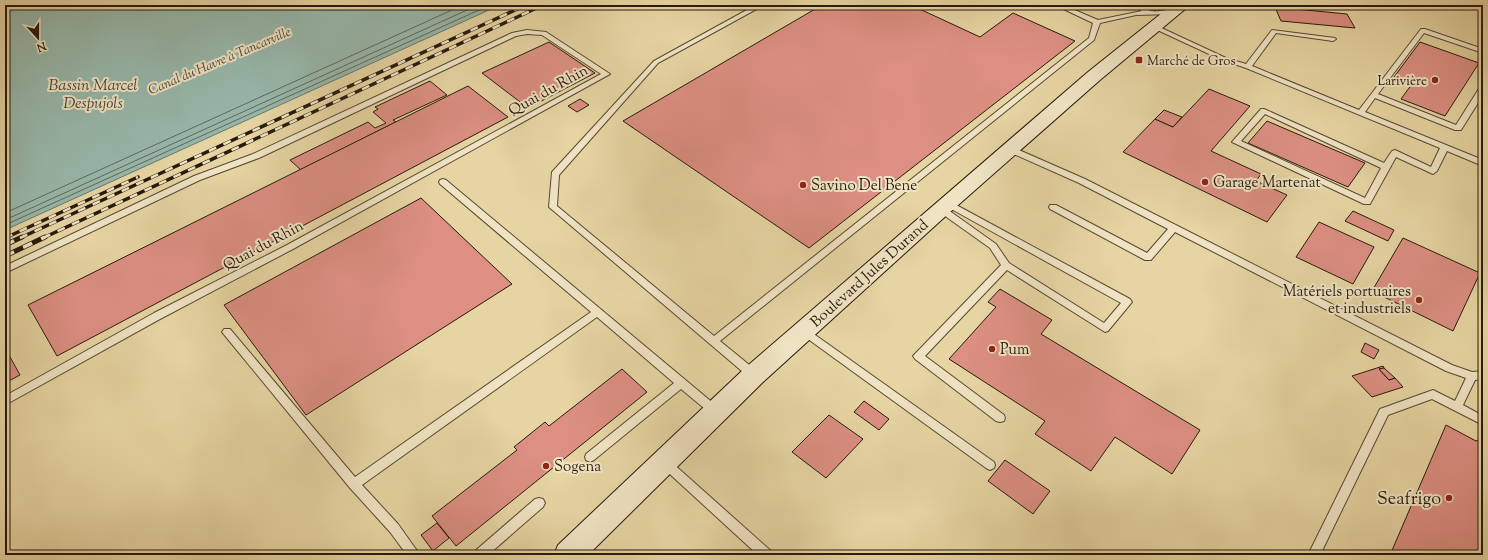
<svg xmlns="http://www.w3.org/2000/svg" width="1488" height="560" font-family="'Sorts Mill Goudy',serif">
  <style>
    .water { fill: #97b7aa; stroke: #6a786a }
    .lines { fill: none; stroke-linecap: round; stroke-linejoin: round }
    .shore { stroke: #5f685a; stroke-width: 1 }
    .building { fill: #dc8f82; stroke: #271a0b }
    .lane-casing { stroke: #574831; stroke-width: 2 }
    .secondary-casing { stroke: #271a0b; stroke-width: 2 }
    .lane { fill: #efe3c3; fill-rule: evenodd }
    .secondary { fill: #efe3c3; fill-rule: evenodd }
    .rail-far1-casing { stroke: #271a0b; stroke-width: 3.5 }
    .rail-casing { stroke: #271a0b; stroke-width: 5 }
    .rail-far1 { stroke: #efe3c3; stroke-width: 2.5; stroke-dasharray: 8; stroke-linecap: butt }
    .rail { stroke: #efe3c3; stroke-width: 3.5; stroke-dasharray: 10; stroke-linecap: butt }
    .poi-dot { fill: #8f2418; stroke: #efe3c3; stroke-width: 1.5 }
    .labels { text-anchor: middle; stroke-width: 4; stroke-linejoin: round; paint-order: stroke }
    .far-water-label { font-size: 13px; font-style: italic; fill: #49493b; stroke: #efe3c3 }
    .far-poi-label { font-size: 13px; fill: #271a0b; stroke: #efe3c3; text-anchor: start }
    .street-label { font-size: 15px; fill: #271a0b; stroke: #efe3c3 }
    .poi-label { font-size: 15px; fill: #271a0b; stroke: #efe3c3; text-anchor: start }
    .water-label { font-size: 16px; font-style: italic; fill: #49493b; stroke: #efe3c3 }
    .near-poi-label { font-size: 18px; fill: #271a0b; stroke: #efe3c3; text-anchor: end }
  </style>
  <rect width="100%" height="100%" fill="#e6d4a2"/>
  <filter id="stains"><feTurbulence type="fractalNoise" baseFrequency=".005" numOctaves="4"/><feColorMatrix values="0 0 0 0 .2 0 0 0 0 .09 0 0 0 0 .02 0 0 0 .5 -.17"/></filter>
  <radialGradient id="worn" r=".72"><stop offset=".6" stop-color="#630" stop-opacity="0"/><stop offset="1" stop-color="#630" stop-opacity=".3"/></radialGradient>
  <polygon class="water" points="5,5 500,5 5,230"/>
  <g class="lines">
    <g class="shore">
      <polyline points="5,213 463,5"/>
      <polyline points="5,220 478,5"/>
      <polyline points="5,225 490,5"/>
    </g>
  </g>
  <g class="building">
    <polygon points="822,5 911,5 980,37 1013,13 1075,41 809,248 623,121"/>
    <polygon points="1275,7 1347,14 1355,28 1281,21"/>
    <polygon points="549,42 595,73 528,108 482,73"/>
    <polygon points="1420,42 1479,63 1445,116 1401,99 1412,84 1394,77"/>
    <polygon points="430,81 447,95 393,120 396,122 301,170 290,160 368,122 375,128 386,123 373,112 378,109 375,107"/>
    <polygon points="468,86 508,117 57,356 28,305"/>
    <polygon points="1209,89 1250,106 1211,151 1261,174 1256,181 1287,195 1267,222 1123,152 1155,119 1173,127"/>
    <polygon points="580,99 589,105 577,112 568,106"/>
    <polygon points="1164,110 1182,117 1173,127 1155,119"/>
    <polygon points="1267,121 1365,163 1348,187 1248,143"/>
    <polygon points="421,198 512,284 306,415 224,305"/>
    <polygon points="1353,211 1394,230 1388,241 1345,221"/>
    <polygon points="1319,222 1374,247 1353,284 1296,257"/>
    <polygon points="1403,238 1480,273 1453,331 1372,291"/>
    <polygon points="1000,289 1052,320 1041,334 1200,430 1172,474 1115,437 1091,471 1035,434 1045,421 949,359 996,307 988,302"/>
    <polygon points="1365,343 1379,350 1374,359 1361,352"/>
    <polygon points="5,348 20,375 5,383"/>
    <polygon points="1383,366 1384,368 1379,369 1389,380 1395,378 1403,387 1372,397 1352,376"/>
    <polygon points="1384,368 1395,378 1389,380 1379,369"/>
    <polygon points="622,369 647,392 456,546 432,516 517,450 514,447 545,422 549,426"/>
    <polygon points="864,401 889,419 879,430 854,412"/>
    <polygon points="829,415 863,439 826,478 792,452"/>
    <polygon points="1446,425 1476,441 1483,438 1483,555 1390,555"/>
    <polygon points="1005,460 1050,491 1033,514 988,481"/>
    <polygon points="437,523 449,538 433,551 421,535"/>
  </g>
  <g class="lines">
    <defs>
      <g id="lane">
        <path d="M756,5h8l-106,58 -99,112 -2,31 157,130 375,-298 4,-15 -38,-18h8l35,15 44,-9 -12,-6c10,0 13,3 21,6 8,2 18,-4 25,1l-3,2 -37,1 -36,8 -6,17 -374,301 38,31 1,3 -1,3 -4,1 -4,-1 -201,-171 3,-35 102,-111z"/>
        <path d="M1155,25l71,33 20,6 26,-34 63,8 1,1 -3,2 -57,-8 -24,33 107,44 62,-81h4l58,20v4l-59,-20 -46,61 78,31 24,-38h3v8l-22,35h-6l-80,-32 -10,14 118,48v6l-36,-15 -10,20 -4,3 -37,-17 -26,47h-6l-132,-62 29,-33h3l120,54 8,-12 3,-1 36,17 9,-19 -194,-80 -24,-8 -69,-32v-2zM1265,114l116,54 -16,30 -124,-57z"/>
        <polygon points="527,30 546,32 610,74 293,249 160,319 5,405 5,396 154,313 287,245 601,74 542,35 527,34 516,36 259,158 200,180 5,273 5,266 194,176 253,154 512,33"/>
        <polygon points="1479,136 1483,136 1483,141 1479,140"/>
        <polygon points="1010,146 1085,179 1452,365 1472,372 1483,371 1483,379 1475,380 1463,405 1483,416 1483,425 1432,399 1388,415 1320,555 1308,555 1380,409 1433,390 1455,401 1466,378 1446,371 1175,232 1151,260 1145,260 1050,209 1049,207 1050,205 1056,205 1147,253 1168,229 1079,183 1007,151 1006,149 1007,147"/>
        <polygon points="443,179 446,180 719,408 720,411 719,414 715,415 711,414 681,389 594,460 590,462 586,460 585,457 586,454 674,383 597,317 362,485 398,524 420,555 407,555 390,532 350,488 222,332 224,329 230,329 355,477 591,312 440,184 439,182 440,180"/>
        <polygon points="947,200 1130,299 1132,302 1108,331 1105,332 1007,270 925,356 1004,415 1005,418 1004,421 1000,422 996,421 915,359 913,356 1001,265 990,248 938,211 937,209 938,207 944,207 996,244 1009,263 1104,323 1121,303 944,205 943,203 944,201"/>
        <polygon points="804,327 994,462 995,465 994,468 990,470 986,468 801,334 799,331 801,328"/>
        <polygon points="665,458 669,460 771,551 773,555 758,555 661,466 660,463 661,460"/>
        <polygon points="539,498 543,499 545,503 543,507 488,555 473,555 475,551 535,499"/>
      </g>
      <polygon id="secondary" points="1172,5 1190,5 1100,80 948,214 763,382 588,555 554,555 558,545 745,368 1088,72"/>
    </defs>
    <use href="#lane" class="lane-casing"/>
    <use href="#secondary" class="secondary-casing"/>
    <use href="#lane" class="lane"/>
    <use href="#secondary" class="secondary"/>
    <defs>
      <g id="rail-far1">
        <polyline points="5,238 138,177"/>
        <polyline points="20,238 526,5"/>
        <polyline points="43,238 543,5"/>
      </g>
      <g id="rail">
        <polyline points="5,238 7,237"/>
        <polyline points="5,245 22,237"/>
        <polyline points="5,256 45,237"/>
      </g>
    </defs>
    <use href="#rail-far1" class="rail-far1-casing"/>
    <use href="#rail" class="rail-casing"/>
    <use href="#rail-far1" class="rail-far1"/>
    <use href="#rail" class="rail"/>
  </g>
  <g class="poi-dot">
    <rect x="1135" y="56" width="8" height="8" rx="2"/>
    <circle cx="1435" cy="80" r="4"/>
    <circle cx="1205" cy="182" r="4"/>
    <circle cx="803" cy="185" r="4"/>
    <circle cx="1419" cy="300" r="4"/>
    <circle cx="992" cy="349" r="4"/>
    <circle cx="546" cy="466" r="4"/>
    <circle cx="1449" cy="498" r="4"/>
  </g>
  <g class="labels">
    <g class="far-water-label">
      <text transform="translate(219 60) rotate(-23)" y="5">Canal du Havre à Tancarville</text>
    </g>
    <g class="far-poi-label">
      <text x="1147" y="65">Marché de Gros</text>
      <text x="1427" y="85" text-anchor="end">Larivière</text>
    </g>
    <g class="street-label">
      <text transform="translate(548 90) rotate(-29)" y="5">Quai du Rhin</text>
      <text transform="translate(263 245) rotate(-28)" y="5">Quai du Rhin</text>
      <text transform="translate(869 273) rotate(-42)" y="5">Boulevard Jules Durand</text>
    </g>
    <g class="poi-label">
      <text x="1213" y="187">Garage Martenat</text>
      <text x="811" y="190">Savino Del Bene</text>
      <text x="1411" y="296" text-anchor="end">Matériels portuaires<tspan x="1411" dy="17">et industriels</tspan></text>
      <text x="1000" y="354">Pum</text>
      <text x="554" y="471">Sogena</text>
    </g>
    <g class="water-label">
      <text x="93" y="90">Bassin Marcel<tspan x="93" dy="18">Despujols</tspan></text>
    </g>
    <g class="near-poi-label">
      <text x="1441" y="504">Seafrigo</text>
    </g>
  </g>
  <rect width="1488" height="560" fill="none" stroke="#e6d4a2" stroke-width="20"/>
  <rect x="6" y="6" width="1476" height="548" fill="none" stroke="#271a0b" stroke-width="2"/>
  <rect x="10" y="10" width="1468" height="540" fill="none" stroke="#271a0b"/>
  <g transform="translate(38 38) rotate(159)" stroke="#efe3c3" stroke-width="3" paint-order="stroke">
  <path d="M0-3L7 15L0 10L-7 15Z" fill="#271a0b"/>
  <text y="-6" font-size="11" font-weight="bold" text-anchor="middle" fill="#271a0b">N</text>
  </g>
  <rect width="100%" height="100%" filter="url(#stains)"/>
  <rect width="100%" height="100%" fill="url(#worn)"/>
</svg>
